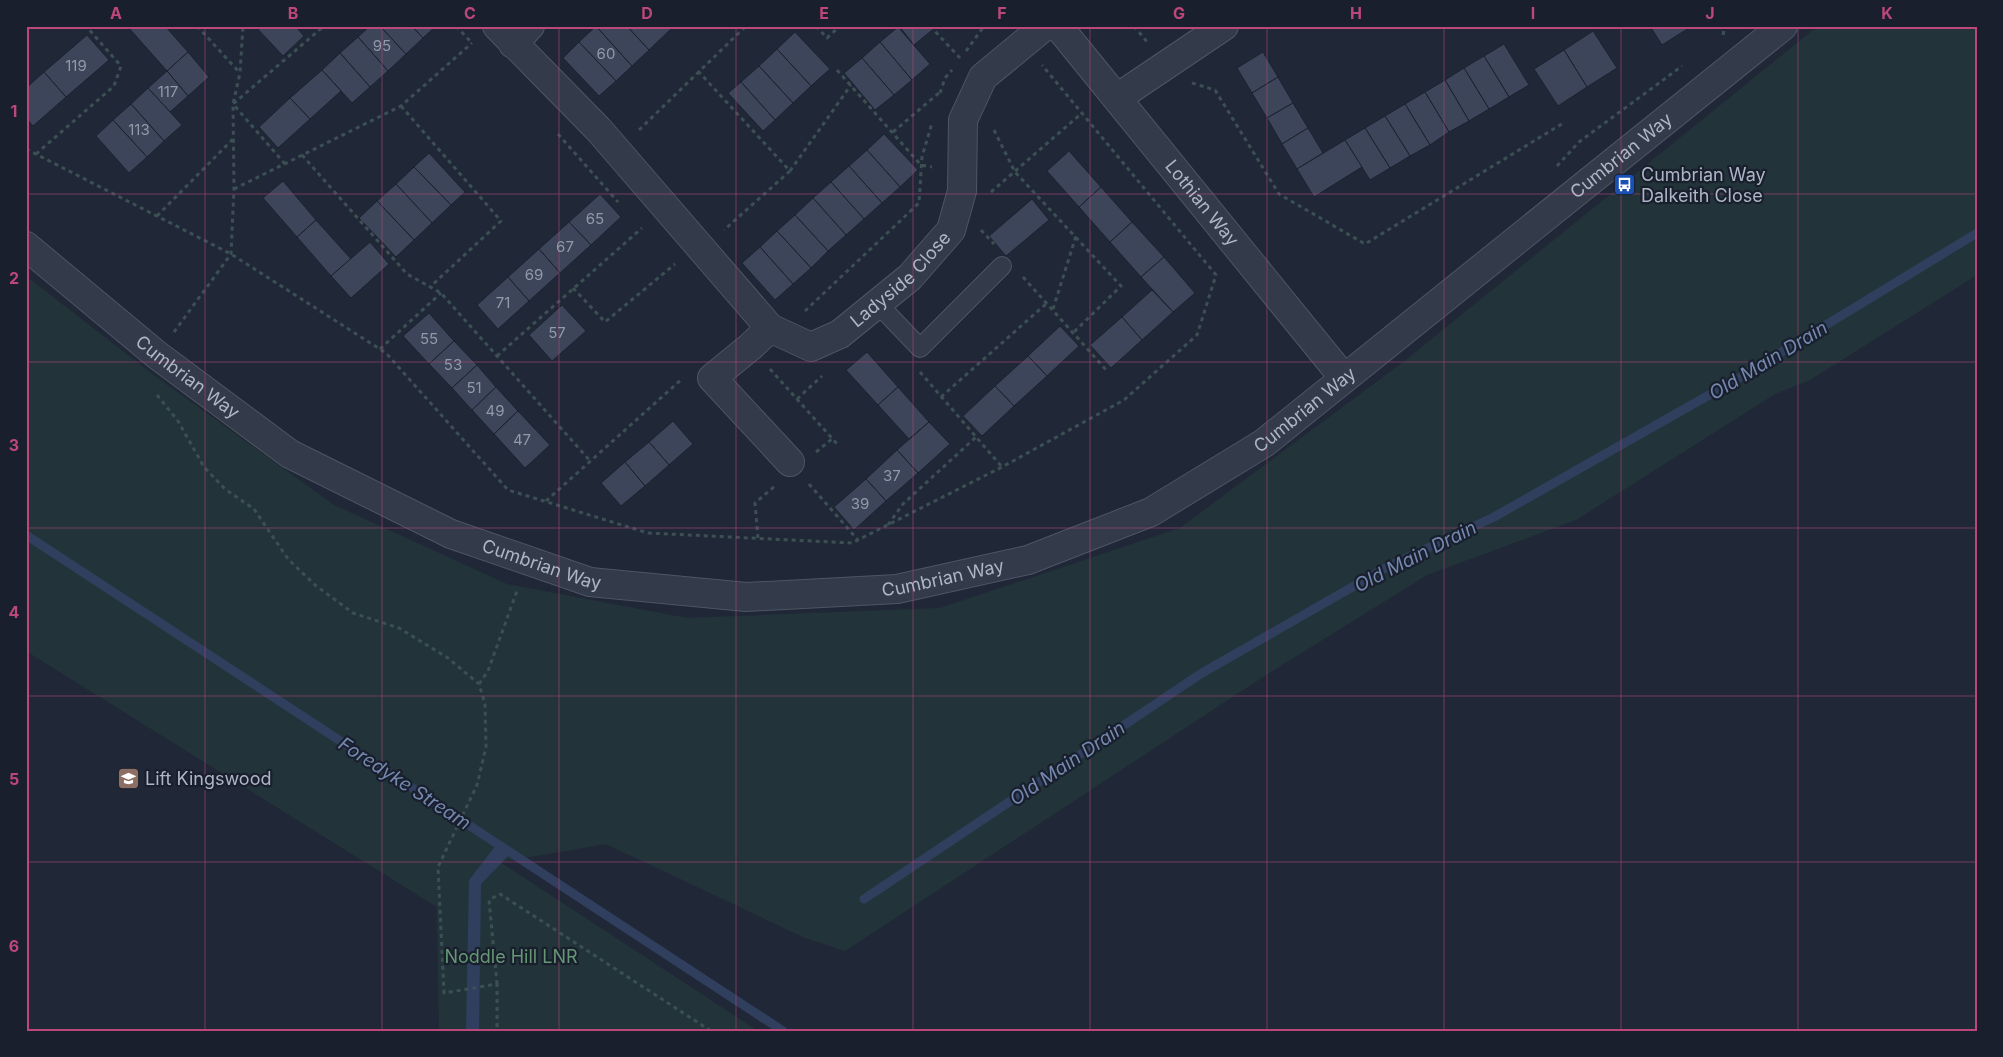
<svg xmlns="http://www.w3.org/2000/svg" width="2003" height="1057" font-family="Inter,sans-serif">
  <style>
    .green { fill: #223439 }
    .water { fill: #313f5e }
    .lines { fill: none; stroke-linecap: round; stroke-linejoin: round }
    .stream { stroke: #313f5e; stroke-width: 9 }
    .building { fill: #3c4559; stroke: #1b212f }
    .service-casing { stroke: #4e5563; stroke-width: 20 }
    .minor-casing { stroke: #4e5563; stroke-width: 30 }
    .tertiary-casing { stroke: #4e5563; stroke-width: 30 }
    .path { stroke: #3c5054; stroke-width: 3; stroke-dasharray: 4 4; stroke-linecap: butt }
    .service { stroke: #333a49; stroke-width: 18 }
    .minor { stroke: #333a49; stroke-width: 28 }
    .tertiary { stroke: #333a49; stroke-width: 28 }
    .grid { fill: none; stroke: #bc477b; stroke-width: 1; stroke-opacity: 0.55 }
    .labels { text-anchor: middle; stroke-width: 4.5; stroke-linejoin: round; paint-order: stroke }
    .number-label { font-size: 15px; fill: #9299aa }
    .street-label { font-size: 18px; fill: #aeb5c5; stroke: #191f2d }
    .poi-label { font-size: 18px; fill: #aeb5c5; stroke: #191f2d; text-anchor: start }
    .park-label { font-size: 18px; fill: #659775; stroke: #191f2d }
    .water-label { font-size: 19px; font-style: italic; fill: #7488af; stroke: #191f2d }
    .neatline { fill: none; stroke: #bc477b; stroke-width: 2 }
    .grid-label { font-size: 16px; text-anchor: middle; font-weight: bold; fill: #bc477b }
  </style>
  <rect width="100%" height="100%" fill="#202838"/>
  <polygon class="green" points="1818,26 1977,26 1977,275 1810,380 1775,394 1576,520 1427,575 1266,675 845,951 803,937 606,844 500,862 758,1031 439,1031 437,907 26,651 26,276 155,376 334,505 507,584 687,618 940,608 1180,528 1402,363"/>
  <polygon class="water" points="497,844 511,853 481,884 479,1031 466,1031 469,880"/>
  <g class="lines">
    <g class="stream">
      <polyline points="26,535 783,1031"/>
      <polyline points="864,899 1202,673 1389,566 1494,517 1739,378 1977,233"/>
    </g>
  </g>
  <g class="building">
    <polygon points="165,26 188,52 167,71 128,27"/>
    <polygon points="255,26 295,26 304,36 283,56"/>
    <polygon points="370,26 380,26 406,54 388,71 358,37"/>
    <polygon points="380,26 412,26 423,38 406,54"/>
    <polygon points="412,26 436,26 423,38"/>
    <polygon points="596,26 632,66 616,81 579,42"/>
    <polygon points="596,26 627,26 649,50 632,66"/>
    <polygon points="627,26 674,26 649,50"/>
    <polygon points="899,26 937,26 914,45"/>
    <polygon points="1650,26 1692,26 1662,45"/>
    <polygon points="898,27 930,64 912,80 880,42"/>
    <polygon points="1593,31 1617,68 1587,87 1564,50"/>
    <polygon points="795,32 830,69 811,86 777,49"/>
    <polygon points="87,35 109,60 66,97 44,72"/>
    <polygon points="358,37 388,71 370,87 340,53"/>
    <polygon points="579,42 616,81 599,96 563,58"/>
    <polygon points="880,42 912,80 894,95 862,58"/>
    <polygon points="1504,44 1529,85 1509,97 1484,56"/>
    <polygon points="777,49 811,86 793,103 759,66"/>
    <polygon points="1564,50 1587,87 1558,106 1534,69"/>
    <polygon points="188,52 209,77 188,96 167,71"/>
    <polygon points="1263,52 1278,77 1252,93 1237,68"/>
    <polygon points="340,53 370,87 352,103 322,70"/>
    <polygon points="1484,56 1509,97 1489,109 1464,68"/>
    <polygon points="862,58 894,95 875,110 844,73"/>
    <polygon points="759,66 793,103 775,120 741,82"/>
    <polygon points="1464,68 1489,109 1469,121 1445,80"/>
    <polygon points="322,70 341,91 310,119 290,98"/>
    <polygon points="167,71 188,96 170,112 148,88"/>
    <polygon points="44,72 66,97 33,126 26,118 26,88"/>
    <polygon points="1278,77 1293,103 1267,118 1252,93"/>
    <polygon points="1445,80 1469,121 1449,132 1425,92"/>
    <polygon points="741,82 775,120 763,131 728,93"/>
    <polygon points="148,88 182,125 164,141 131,104"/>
    <polygon points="1425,92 1449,132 1430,145 1405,104"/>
    <polygon points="290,98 310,119 278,148 259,127"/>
    <polygon points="1293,103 1308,128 1282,144 1267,118"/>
    <polygon points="131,104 164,141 147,157 113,120"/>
    <polygon points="1405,104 1430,145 1410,156 1385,116"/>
    <polygon points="1385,116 1410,156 1390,168 1365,128"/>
    <polygon points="113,120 147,157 129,173 96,136"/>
    <polygon points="1308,128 1323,153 1297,169 1282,144"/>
    <polygon points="1365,128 1390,168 1370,180 1345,140"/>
    <polygon points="884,134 918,170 900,187 867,150"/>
    <polygon points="1345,140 1362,167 1314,197 1297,169"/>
    <polygon points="867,150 900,187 882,203 849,166"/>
    <polygon points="1069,151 1101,187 1079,207 1047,171"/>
    <polygon points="429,153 465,192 451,205 414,167"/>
    <polygon points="849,166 882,203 864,219 831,182"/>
    <polygon points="414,167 451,205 432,223 396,184"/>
    <polygon points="283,181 316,220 297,237 263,198"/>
    <polygon points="831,182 864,219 846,235 813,198"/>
    <polygon points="396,184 432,223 414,240 377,201"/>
    <polygon points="1101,187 1132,222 1110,242 1079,207"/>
    <polygon points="600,194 621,217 591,245 569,222"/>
    <polygon points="813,198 846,235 828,251 795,215"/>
    <polygon points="1032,199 1049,220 1006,256 989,236"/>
    <polygon points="377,201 414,240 396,257 359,218"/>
    <polygon points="795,215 828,251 811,268 777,231"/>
    <polygon points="316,220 351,259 331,276 297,237"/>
    <polygon points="569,222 591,245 560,273 539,249"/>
    <polygon points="1132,222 1164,257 1141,277 1110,242"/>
    <polygon points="777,231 811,268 793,284 760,247"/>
    <polygon points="370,242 389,264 351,298 331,276"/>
    <polygon points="760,247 793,284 775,300 742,263"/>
    <polygon points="539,249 560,273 529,301 508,277"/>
    <polygon points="1164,257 1195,293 1173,312 1141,277"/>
    <polygon points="508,277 529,301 498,329 477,305"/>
    <polygon points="1152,290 1173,312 1142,340 1122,317"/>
    <polygon points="562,305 586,331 552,361 529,335"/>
    <polygon points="429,313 454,341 429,364 403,336"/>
    <polygon points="1122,317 1142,340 1111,368 1090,345"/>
    <polygon points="1060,326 1079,346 1047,376 1028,356"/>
    <polygon points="454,341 477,365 452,388 429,364"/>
    <polygon points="867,352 898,387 878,405 846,370"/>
    <polygon points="1028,356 1047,376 1014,406 995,386"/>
    <polygon points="477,365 496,387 472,410 452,388"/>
    <polygon points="995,386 1014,406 982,436 963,416"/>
    <polygon points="496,387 518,411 494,434 472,410"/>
    <polygon points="898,387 929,422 909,439 878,405"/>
    <polygon points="518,411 550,445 525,468 494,434"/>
    <polygon points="673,421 693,444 669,465 649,442"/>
    <polygon points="929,422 950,444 918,473 897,450"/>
    <polygon points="649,442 669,465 645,486 625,462"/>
    <polygon points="897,450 918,473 886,501 866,479"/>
    <polygon points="625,462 645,486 621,506 601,483"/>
    <polygon points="866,479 886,501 854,530 834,507"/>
  </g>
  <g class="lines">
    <defs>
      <polyline id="service" points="877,303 920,348 1002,266"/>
      <g id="minor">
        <path id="s1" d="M497,26l102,104 171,198 41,19 29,-13 70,-57 41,-47 11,-39 1,-71 20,-43 62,-51"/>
        <path id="s2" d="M1058,26l286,352"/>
        <polyline points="513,44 530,26"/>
        <polyline points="1117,98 1224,26"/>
        <polyline points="770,328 750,347 712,378 790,462"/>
      </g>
      <g id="tertiary">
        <path id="s3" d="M26,246l131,109 133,99 161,80 139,48 156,15 151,-8 131,-29 123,-48 113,-69 519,-417"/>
      </g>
    </defs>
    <use href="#service" class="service-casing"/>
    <use href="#minor" class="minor-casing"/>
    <use href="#tertiary" class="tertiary-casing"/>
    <g class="path">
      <polyline points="197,26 240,73"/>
      <polyline points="456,26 471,42"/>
      <polyline points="816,26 827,38 840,26"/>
      <polyline points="930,26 960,58"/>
      <polyline points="1134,26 1148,43"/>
      <polyline points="1723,35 1725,26"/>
      <polyline points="966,51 984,26"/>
      <polyline points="837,70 921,165 932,167"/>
      <polyline points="698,71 790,171 724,230"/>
      <polyline points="1192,83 1215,90 1279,194 1365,244 1565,122"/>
      <polyline points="940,93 945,78 952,70"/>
      <polyline points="401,106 501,221 430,287"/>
      <polyline points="639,130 746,26"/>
      <polyline points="994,130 1015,172 1121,286 1073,333"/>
      <polyline points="893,132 940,92"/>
      <polyline points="558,134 618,202"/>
      <polyline points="26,149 231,254 386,353 508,490 648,533 852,543 1002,467 1124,400 1197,335 1216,275 1042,65"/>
      <polyline points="36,154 114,86 121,66 86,26"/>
      <polyline points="302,155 407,274 441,293 591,462"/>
      <polyline points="285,164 233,104 324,26"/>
      <polyline points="1557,166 1579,142 1682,66"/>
      <polyline points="790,171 851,85"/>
      <polyline points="234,189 401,106 472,43"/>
      <polyline points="991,192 1082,113"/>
      <polyline points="157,216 233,139"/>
      <polyline points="981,230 994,244"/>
      <polyline points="1023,277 1108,372"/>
      <polyline points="573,288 605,322 675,264"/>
      <polyline points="1053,309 1076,236"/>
      <polyline points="805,311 919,203 922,157 932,123"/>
      <polyline points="174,332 231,254 234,189 233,104 240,73 243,26"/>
      <polyline points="380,349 441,293"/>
      <polyline points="497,356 642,228"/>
      <polyline points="770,369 838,445"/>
      <polyline points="920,372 1002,467"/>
      <polyline points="157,395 178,421 204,467 225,489 254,509 288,559 315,585 353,613 399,628 448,658 479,684 485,704 486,747 477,785 438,867 444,993 497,984 497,1031"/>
      <polyline points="941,397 1047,303"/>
      <polyline points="797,399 822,376"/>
      <polyline points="816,452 833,438"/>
      <polyline points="809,484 858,540"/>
      <polyline points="546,501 683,378"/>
      <polyline points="888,525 903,504 976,437"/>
      <polyline points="758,538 755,503 775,486"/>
      <polyline points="479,684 488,671 518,588"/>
      <polyline points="497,984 489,900 500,894 711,1031"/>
    </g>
    <use href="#service" class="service"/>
    <use href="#minor" class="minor"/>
    <use href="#tertiary" class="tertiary"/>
  </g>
  <path class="grid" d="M205,26v1005M382,26v1005M559,26v1005M736,26v1005M913,26v1005M1090,26v1005M1267,26v1005M1444,26v1005M1621,26v1005M1798,26v1005M26,194h1951M26,362h1951M26,528h1951M26,696h1951M26,862h1951"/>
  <defs>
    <symbol id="bus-square" viewBox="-11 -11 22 22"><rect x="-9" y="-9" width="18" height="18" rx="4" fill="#1a4fb4" stroke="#191f2d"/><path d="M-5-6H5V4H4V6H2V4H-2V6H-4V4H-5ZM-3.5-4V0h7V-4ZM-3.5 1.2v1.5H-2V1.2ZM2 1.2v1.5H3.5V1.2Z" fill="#fff"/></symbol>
    <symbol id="school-square" viewBox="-11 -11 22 22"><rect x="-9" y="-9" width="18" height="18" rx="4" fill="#8d6e63" stroke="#191f2d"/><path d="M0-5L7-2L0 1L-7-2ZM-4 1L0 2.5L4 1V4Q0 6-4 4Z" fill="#fff"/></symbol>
  </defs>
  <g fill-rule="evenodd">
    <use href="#bus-square" x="1612" y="172" width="25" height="25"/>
    <use href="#school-square" x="116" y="766" width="25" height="25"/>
  </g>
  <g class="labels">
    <g class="number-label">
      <text x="382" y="51">95</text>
      <text x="606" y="59">60</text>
      <text x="76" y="71">119</text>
      <text x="168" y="97">117</text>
      <text x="139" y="135">113</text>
      <text x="595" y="224">65</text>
      <text x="565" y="252">67</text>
      <text x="534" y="280">69</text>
      <text x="503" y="308">71</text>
      <text x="557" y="338">57</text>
      <text x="429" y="344">55</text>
      <text x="453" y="370">53</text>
      <text x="474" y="393">51</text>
      <text x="495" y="416">49</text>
      <text x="522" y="445">47</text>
      <text x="892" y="481">37</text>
      <text x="860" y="509">39</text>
    </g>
    <g class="street-label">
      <text dy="6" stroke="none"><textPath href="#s3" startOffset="1828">Cumbrian Way</textPath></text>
      <text dy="6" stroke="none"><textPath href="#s2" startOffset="228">Lothian Way</textPath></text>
      <text dy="6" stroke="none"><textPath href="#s1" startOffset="566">Ladyside Close</textPath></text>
      <text dy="6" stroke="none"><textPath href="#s3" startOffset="208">Cumbrian Way</textPath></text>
      <text dy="6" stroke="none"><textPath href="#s3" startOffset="1422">Cumbrian Way</textPath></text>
      <text dy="6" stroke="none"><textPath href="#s3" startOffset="612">Cumbrian Way</textPath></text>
      <text dy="6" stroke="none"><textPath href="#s3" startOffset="1018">Cumbrian Way</textPath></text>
    </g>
    <g class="poi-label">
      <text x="1641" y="181">Cumbrian Way<tspan x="1641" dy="21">Dalkeith Close</tspan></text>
      <text x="145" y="785">Lift Kingswood</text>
    </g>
    <g class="park-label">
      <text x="511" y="963">Noddle Hill LNR</text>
    </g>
    <g class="water-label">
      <text transform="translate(1768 360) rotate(-31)" y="7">Old Main Drain</text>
      <text transform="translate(1415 556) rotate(-27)" y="7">Old Main Drain</text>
      <text transform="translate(1067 763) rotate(-34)" y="7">Old Main Drain</text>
      <text transform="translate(405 783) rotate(33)" y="7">Foredyke Stream</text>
    </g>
  </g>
  <rect width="2003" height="1057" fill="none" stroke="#191f2d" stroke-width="55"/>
  <rect x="28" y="28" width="1948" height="1002" class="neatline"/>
  <g class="grid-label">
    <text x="116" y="19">A</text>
    <text x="293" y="19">B</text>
    <text x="470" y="19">C</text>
    <text x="647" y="19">D</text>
    <text x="824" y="19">E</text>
    <text x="1002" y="19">F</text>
    <text x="1179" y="19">G</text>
    <text x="1356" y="19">H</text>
    <text x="1533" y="19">I</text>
    <text x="1710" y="19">J</text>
    <text x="1887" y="19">K</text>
    <text x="14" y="117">1</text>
    <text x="14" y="284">2</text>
    <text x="14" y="451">3</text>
    <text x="14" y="618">4</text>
    <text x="14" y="785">5</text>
    <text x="14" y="952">6</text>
  </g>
</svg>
